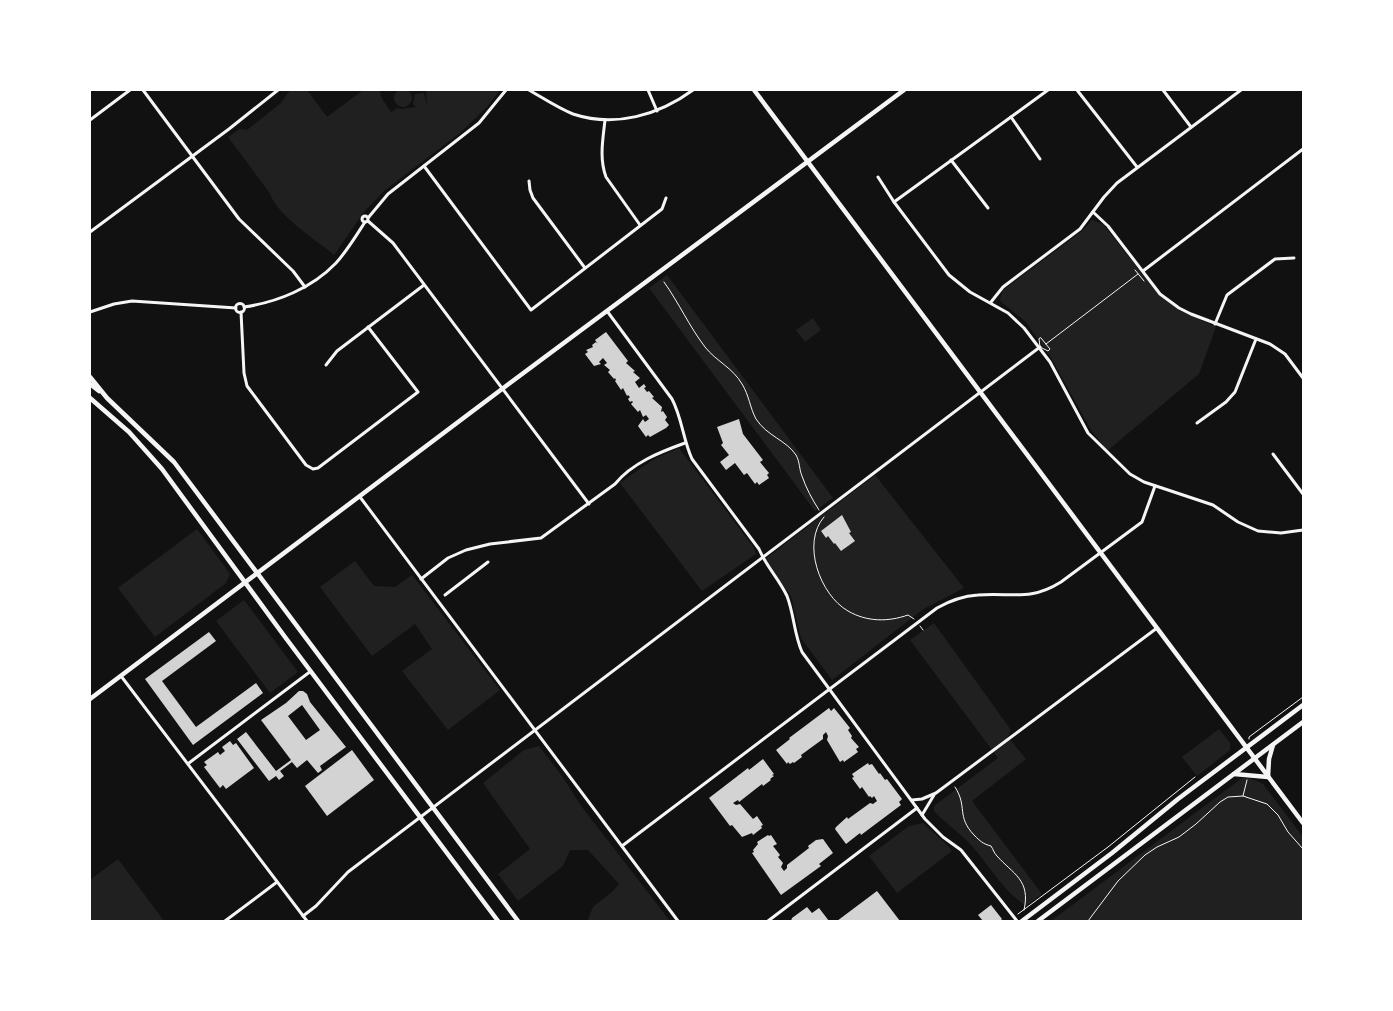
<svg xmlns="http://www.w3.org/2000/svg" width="1393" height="1011" font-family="'Playfair Display',serif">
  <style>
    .green { fill: #202020 }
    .building { fill: #d3d3d3; fill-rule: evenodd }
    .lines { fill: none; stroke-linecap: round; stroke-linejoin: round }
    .path { stroke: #f5f5f5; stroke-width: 1 }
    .minor { stroke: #f5f5f5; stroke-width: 3 }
    .secondary { stroke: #f5f5f5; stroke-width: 4.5 }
  </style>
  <rect width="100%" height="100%" fill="#111"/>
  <g class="green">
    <circle cx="403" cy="98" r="9"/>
    <path d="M290,90h17l20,27 36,-27h17l1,7 10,15 6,-4 5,1 14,-2 -3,-3 2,-10 9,-1 3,13 -1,-16h74l-13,17 -27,26 -76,58 -20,21 -30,43c-21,-18 -55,-37 -65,-63l-41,-55 12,-8 7,1 34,-27z"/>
    <polygon points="1092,220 1103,224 1158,294 1179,310 1216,327 1199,374 1107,451 1091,430 1050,356 1025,321 1001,302 1000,299 1003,290 1082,231"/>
    <polygon points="667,275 833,498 815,511 649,288"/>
    <polygon points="813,318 821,330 805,342 796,330"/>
    <polygon points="679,448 754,548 756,554 702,591 620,483 654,459"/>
    <polygon points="875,475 964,588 922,610 832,680 801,638 791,596 764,560"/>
    <polygon points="197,529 230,574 226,583 155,637 118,588"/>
    <polygon points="355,561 374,586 395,587 412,575 500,690 448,730 402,671 432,649 415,624 372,656 320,587"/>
    <polygon points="244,600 298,672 270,693 216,621"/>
    <path d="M934,623l77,107 -3,7 18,22 -54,42 70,93 -16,12c-24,-16 -36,-40 -55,-61 -11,-12 -25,-21 -37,-34v-5l64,-48 -88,-118z"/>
    <polygon points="1219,729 1230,743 1230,750 1197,776 1182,757"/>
    <polygon points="539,746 562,776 582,807 670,921 589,921 588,919 593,907 613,891 619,884 588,850 570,850 563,866 518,901 498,874 530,849 483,783 524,750"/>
    <polygon points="1242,778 1250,778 1263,784 1303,837 1303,921 1051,921"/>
    <polygon points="923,823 946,844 952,851 897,893 869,856 909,826"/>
    <polygon points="118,859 164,921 90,921 90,880"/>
  </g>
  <g class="building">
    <polygon points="606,332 628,361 626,363 635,371 633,372 640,378 635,382 639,388 644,384 646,387 644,388 647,392 649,391 654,397 652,398 662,407 661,412 663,411 667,417 665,420 669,425 666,428 650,437 648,435 646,437 638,426 643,419 645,422 649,419 646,415 643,417 640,410 638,412 631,404 633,402 632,401 630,402 628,399 630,397 628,395 627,396 623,388 621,390 615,381 616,380 615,378 614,379 608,372 610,370 604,365 607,363 603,358 599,362 601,364 594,366 585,354 588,352 586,350 593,347 592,345 596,342 598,344 595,340"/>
    <polygon points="739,419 743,434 763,460 760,462 769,473 767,475 769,478 759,485 757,482 755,484 747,473 744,475 735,463 726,470 720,462 729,455 721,445 723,443 717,427"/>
    <polygon points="842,515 851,532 849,533 855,541 841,551 835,543 834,544 828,536 826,538 821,531"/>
    <polygon points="209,632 216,641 162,681 196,727 256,683 263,693 193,745 145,679"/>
    <path d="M299,691h4l4,3 3,8 36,45 -26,19 2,4 -4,3 -11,-13 -10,8 -5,-6 -12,9 4,5 -5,4 -3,-4 -7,5 -32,-42 9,-7 30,39 15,-11 -30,-40 25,-17zM302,705l18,25 -14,10 -18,-24z"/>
    <polygon points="829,708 831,711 834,708 850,728 848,730 852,736 851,738 859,747 856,749 858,752 844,762 843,760 840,762 827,740 828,736 826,732 823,735 823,739 801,755 802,757 794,763 793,762 790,764 788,762 787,764 776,750 790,739 789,738"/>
    <polygon points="230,741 233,745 236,743 254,768 226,789 223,785 220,788 204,767 207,765 204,762 218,752 220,755 225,751 222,747"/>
    <polygon points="352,750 374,780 327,816 305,786"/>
    <polygon points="763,759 774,774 772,775 774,776 770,779 771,780 763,786 762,784 739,802 738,800 733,803 736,805 740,804 753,819 757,816 763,825 761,826 762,828 753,835 752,833 742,837 732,825 730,826 709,798 748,768 749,770"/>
    <polygon points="868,763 869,765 872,764 879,774 880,773 885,780 887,779 902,799 899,802 901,805 861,835 860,833 846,844 835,829 836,827 847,817 848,819 870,803 873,804 877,801 874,796 872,798 870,796 869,797 862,787 860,789 852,778 854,777 852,774"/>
    <polygon points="768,835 769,836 771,835 777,844 773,846 780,855 778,857 783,863 781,867 784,871 787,868 787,865 809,848 808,846 816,840 823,839 833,853 819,864 821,866 781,895 752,853 754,852 753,850 758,844 757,842"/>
    <polygon points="877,891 900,921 837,921"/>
    <polygon points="991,905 1002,919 1000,921 983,921 978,915"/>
    <polygon points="807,907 812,913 819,908 829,921 791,921 792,918"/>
  </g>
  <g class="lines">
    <g class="path">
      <polyline points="1135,270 1144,281"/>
      <path d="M664,282c15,21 25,44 41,65 11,14 28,21 37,37 7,11 8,24 14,35 11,17 30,21 40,36 4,7 3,14 6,21 4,12 10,23 17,34"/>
      <polygon points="1041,338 1050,349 1048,351 1040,347 1039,339"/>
      <polyline points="1046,344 1138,274"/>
      <path d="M824,517c-23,26 -4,78 24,94 19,11 40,11 60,4l6,4"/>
      <polyline points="920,626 923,630"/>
      <polyline points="1249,739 1249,737 1303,697"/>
      <path d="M955,787c13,20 1,29 19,48 6,6 9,9 17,11 2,3 3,7 6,10 16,18 34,24 27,54"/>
      <polyline points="1243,796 1247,780"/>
      <polyline points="1018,914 1108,847 1195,777"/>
      <polyline points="1088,921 1118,881 1145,855 1157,847 1179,837 1196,824 1220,802 1228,797 1243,796 1267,804 1278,815 1288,832 1303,849"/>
    </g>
    <g class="minor">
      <polyline points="143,90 239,219 293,271 305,287"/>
      <path d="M529,90c14,8 29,18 44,24 42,14 86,1 120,-24"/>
      <polyline points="648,90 657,111"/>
      <polyline points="1077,90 1137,167"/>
      <polyline points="1163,90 1191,127"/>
      <polyline points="1011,117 1040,159"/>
      <polyline points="90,120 130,90"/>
      <path d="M605,120c-2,19 -6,38 1,57l34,48"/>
      <polyline points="951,160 988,208"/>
      <polyline points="424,166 531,310 662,209 666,198"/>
      <polyline points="878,177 894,202 949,275 970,292 1008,313 1024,328 1050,362 1088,433 1130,474 1144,482 1213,505 1238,522 1258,531 1281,533 1303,530"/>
      <polyline points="529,181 530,190 533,198 585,268"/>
      <polyline points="894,202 1048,90"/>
      <polyline points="1093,212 1108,226 1160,294 1179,308 1191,314 1270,344 1285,354 1303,378"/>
      <circle cx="365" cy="219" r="3"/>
      <polyline points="368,218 388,194 479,123 506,90"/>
      <polyline points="368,221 393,243 589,504"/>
      <polyline points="90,232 229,129 278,90"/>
      <polyline points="1143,271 1303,149"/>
      <polyline points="991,302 1003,287 1080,229 1104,197 1117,183 1241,90"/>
      <circle cx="240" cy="308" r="4.5"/>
      <path d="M244,307c34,-5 68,-19 92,-44 11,-12 20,-27 29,-41"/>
      <path d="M607,311l65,88c10,19 11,40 20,60l67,90c7,17 20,30 28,47 7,18 7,38 15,56l123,167 18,18 18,13 56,71"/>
      <polyline points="90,312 114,304 132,301 236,308"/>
      <polyline points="241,312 244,373 247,386 306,465 313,469 318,468 418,392 368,327"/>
      <polyline points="1215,324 1227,295 1275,259 1294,258"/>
      <polyline points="326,365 337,351 424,285"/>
      <polyline points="1197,423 1226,402 1235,392 1256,339"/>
      <polyline points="1273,454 1303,494"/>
      <polyline points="360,497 678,921"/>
      <path d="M421,579l27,-21 18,-8 24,-6 51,-6 74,-54c17,-21 45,-32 70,-41"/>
      <polyline points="445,595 488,562"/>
      <polyline points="121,676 307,921"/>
      <polyline points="189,763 311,671"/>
      <polyline points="912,800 922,799 936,793 1157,628"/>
      <polyline points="922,815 934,795"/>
      <path d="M622,846l315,-238c14,-8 26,-12 41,-13 33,-3 51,7 83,-13l81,-60 13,-36"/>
      <polyline points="303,916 316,906 348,872 1040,347"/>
      <polyline points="225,921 277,882"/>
      <polyline points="768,921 917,808"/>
    </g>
    <g class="secondary">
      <polyline points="754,90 1303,823"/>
      <polyline points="90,377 107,398 174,462 518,921"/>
      <polyline points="90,384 99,391"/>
      <polyline points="90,398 129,432 162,469 285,637 498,921"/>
      <polyline points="90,699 510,383 904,90"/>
      <polyline points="1234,774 1268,777"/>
      <polyline points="1268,777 1269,759 1273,745"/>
      <polyline points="1022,921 1112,853 1178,799 1303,705"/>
      <polyline points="1038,921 1303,722"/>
    </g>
  </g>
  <rect width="1393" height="1011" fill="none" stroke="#ffffff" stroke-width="182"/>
</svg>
